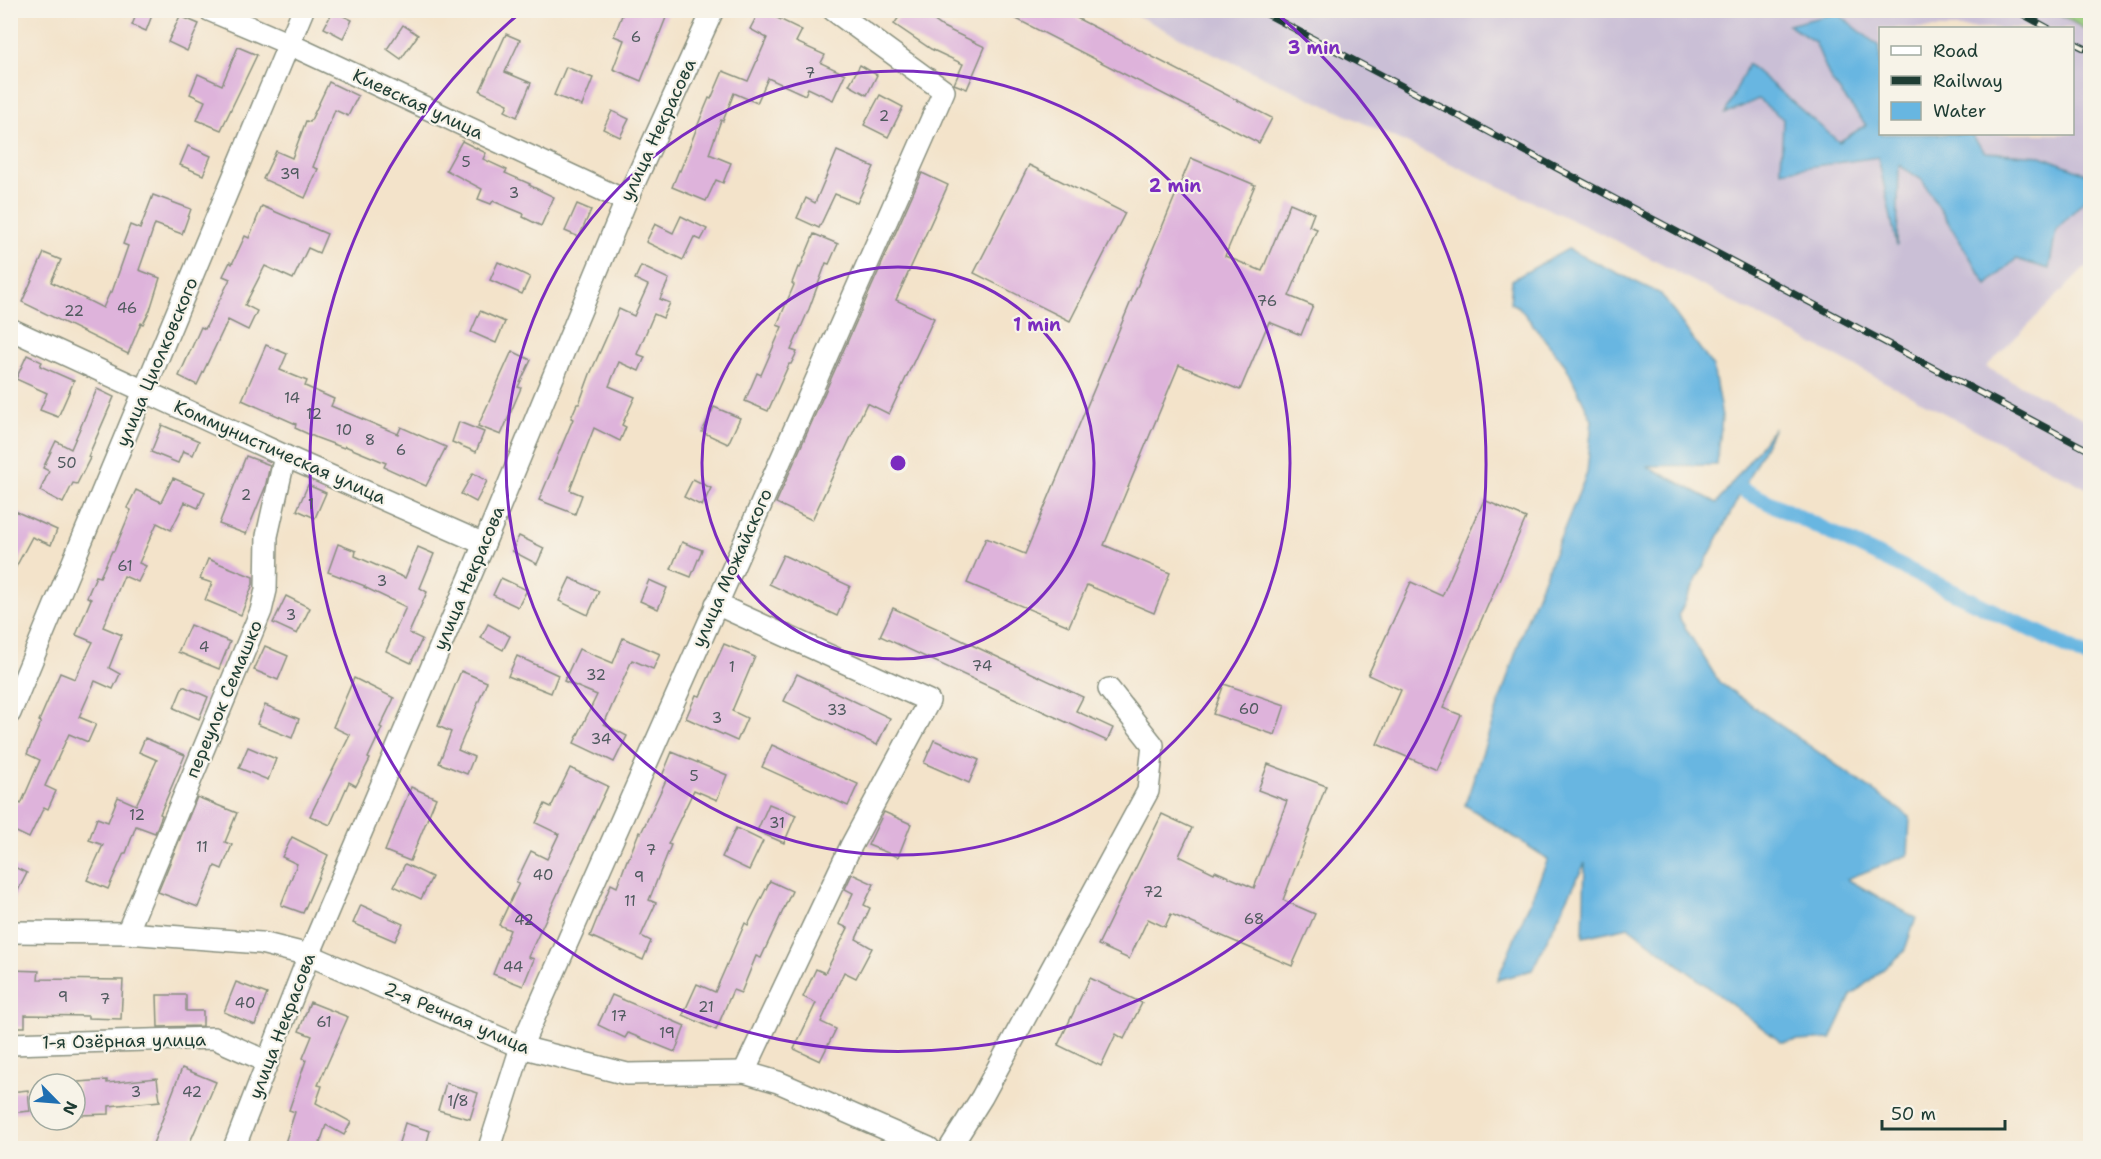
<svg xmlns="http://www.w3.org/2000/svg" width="2101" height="1159" font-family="'Shantell Sans',sans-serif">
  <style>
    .industrial { fill: #cabfd6; fill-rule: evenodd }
    .green { fill: #98cc7d; stroke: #5c8458; stroke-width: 1.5 }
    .water { fill: #67b6e1; stroke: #437a8a; stroke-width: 1.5 }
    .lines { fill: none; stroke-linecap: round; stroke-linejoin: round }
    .canal { stroke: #67b6e1; stroke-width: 16 }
    .building { fill: #deb3db }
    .minor-casing { stroke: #89907f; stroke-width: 24 }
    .minor { stroke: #fff; stroke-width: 21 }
    .rail-casing { stroke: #1f3d34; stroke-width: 7 }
    .rail { stroke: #f7f3e8; stroke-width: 4.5; stroke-dasharray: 14; stroke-linecap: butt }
    .ring { fill: none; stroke: #7b2cbf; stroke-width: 3 }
    .labels { text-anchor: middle; stroke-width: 4.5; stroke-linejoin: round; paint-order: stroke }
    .number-label { font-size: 15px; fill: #4f5a5e }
    .street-label { font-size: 18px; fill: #1f3d34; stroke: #f7f3e8 }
    .centre { fill: #7b2cbf; stroke: #f7f3e8; stroke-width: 3 }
    .ring-label { font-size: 18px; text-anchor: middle; font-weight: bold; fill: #7b2cbf; stroke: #f7f3e8; stroke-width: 4.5; stroke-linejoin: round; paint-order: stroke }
  </style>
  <rect width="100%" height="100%" fill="#f7f3e8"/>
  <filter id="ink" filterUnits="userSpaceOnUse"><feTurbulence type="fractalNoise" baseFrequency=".0167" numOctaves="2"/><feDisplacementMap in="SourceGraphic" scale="12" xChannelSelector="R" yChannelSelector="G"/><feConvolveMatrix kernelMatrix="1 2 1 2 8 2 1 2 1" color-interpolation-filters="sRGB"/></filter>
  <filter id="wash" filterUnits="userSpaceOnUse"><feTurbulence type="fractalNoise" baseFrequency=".008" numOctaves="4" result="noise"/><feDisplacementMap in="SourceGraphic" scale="24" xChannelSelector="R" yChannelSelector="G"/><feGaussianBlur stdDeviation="1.35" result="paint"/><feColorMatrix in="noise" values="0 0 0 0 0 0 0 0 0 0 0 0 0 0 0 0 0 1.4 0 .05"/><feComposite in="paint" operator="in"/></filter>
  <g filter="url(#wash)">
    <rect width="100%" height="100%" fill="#f3e3ca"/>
    <path class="industrial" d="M1128,11h926l36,21v231l-104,104 104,55v68l-475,-250 -422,-196zM1880,28h192v106h-192z"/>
    <polygon class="green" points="2054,11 2090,11 2090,32"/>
    <g class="water">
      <polygon points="1837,13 1880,47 1880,134 1971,134 1985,152 2041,156 2090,175 2090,194 2056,230 2049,269 2016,259 1987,285 1922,180 1899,165 1897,246 1878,157 1781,171 1783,119 1758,99 1725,114 1748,64 1839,142 1866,125 1831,80 1815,42 1788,25"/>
      <polygon points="1568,249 1661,294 1713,367 1722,417 1717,465 1647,466 1717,503 1774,428 1678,616 1719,682 1910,817 1908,855 1847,879 1916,918 1904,952 1851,996 1831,1039 1781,1042 1629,927 1583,937 1585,863 1532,970 1497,980 1548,859 1465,805 1526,622 1587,473 1592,420 1566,366 1519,307 1510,303 1512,280"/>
    </g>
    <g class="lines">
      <polyline class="canal" points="1745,491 2090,658"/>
    </g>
    <g id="blocks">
      <g class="building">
        <polygon points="138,10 154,10 146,31 132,25"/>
        <polygon points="624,10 669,10 641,81 613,69 624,40 614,36"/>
        <polygon points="760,10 774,10 771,15 802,30 796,42 825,55 821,63 845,74 833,100 808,88 805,95 768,78 757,103 734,93 723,121 721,120 709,154 731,163 723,183 716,180 706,201 672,187 679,170 680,171 701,117 709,98 711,99 723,71 748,81 767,38 750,29"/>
        <polygon points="904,10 919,10 943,27 985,47 967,89 954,84 963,64 931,49 894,24"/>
        <polygon points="999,10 1061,10 1272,118 1259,143"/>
        <polygon points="333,11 352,20 343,38 324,28"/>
        <polygon points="180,16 199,24 187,51 168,42"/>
        <polygon points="403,25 418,35 401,59 387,49"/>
        <polygon points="506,34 520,40 505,72 531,83 517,117 505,111 508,104 480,91"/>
        <polygon points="238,47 257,55 221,130 197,120 205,101 190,94 198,74 222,85"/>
        <polygon points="860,65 877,75 867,95 849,85"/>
        <polygon points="566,67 593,78 582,106 554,95"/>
        <polygon points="329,82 358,96 348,116 335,110 313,167 318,169 305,198 263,179 276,151 292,158 306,121 310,122"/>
        <polygon points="880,95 903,107 888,137 864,125"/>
        <polygon points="612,111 629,119 620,137 603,129"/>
        <polygon points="462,141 486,153 483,159 507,170 505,173 530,184 529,185 554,197 541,226 523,217 524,214 493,201 491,204 478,199 482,189 446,170"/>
        <polygon points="188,146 211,156 203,175 180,165"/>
        <polygon points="837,151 874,167 857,203 835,194 819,228 797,218 806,198 815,203"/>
        <polygon points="1191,158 1255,185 1225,256 1262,271 1290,203 1314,213 1309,226 1317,229 1289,296 1313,306 1301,335 1269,322 1240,390 1179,365 1104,545 1170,573 1154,613 1087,585 1069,626 967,583 986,538 1025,554"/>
        <polygon points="1029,165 1125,213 1070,321 974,273"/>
        <polygon points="922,173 948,185 896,300 934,318 889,414 867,403 812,520 776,503"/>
        <polygon points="153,195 191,209 182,234 155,224 139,270 160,278 150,310 143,324 141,323 128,354 22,302 44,253 61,260 51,282 103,308 110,292 112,292 128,246 123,244 130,225 140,229"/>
        <polygon points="577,204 591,210 579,237 565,231"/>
        <polygon points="262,206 327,234 319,253 308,248 293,279 265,266 245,305 257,311 248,330 228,320 197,385 179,376 201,327 205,329 230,279 223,276 230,262 232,264 245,236 249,238"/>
        <polygon points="681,216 707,229 701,240 694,237 683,260 646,242 655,224 673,233"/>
        <polygon points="814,234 838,244 829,264 826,263 809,309 791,350 797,352 791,364 789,364 768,411 745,401 757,373 761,375 782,327 777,325 794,285 792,283 798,267 800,268"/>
        <polygon points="498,262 530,277 522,294 490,280"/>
        <polygon points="641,266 669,279 660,299 670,303 663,318 654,314 637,354 645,357 639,371 619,362 609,386 635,397 622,425 626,427 620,441 594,428 570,490 582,495 575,514 539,500 573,419 571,418 577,404 579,404 590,374 619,309 634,316 648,285 635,279"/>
        <polygon points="480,311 505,322 496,343 471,332"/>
        <polygon points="266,345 287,354 280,370 307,381 305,386 334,399 331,406 398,434 401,427 446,447 426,486 384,467 386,463 345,446 344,448 317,438 295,428 296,424 242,400"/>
        <polygon points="512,351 531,360 518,387 521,388 501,435 478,426"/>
        <polygon points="27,355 42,362 40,366 74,381 58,417 40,410 47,393 16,379"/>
        <polygon points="97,389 114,397 88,457 90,458 77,484 73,483 63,503 40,491 49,471 43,468 56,441 71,449"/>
        <polygon points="714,407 740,418 728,444 702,432"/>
        <polygon points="459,422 484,432 476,452 452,442"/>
        <polygon points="162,425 199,441 193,455 183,451 178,463 151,452"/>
        <polygon points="246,456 270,465 265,488 246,534 219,524"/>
        <polygon points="473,473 487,481 476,502 461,494"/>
        <polygon points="173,478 205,492 198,508 185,502 171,530 157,523 139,563 146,566 138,582 124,576 103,627 122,635 109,668 120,674 113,689 95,681 79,717 96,724 88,742 69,734 45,786 56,791 48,809 44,807 29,838 10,829 10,798 21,804 40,760 27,754 41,722 39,721 60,673 75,679 93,642 76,635 91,599 87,597 96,576 100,577 112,551 114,551 131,510 127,508 136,490 161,502"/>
        <polygon points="693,479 711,488 702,506 684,497"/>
        <polygon points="308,485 326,493 315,518 297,510"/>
        <polygon points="1484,500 1526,518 1443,708 1461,715 1437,770 1377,744 1401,690 1368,675 1411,582 1442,596"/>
        <polygon points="15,511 57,530 51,545 32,537 10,578 10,522"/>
        <polygon points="519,536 544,548 537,564 512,551"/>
        <polygon points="682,542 702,550 691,577 671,569"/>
        <polygon points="338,544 356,551 355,556 405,578 418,547 434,554 420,588 427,592 409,633 422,639 411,663 386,651 406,607 364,587 365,586 328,572"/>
        <polygon points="783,555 850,586 837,616 769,584"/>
        <polygon points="208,559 253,577 253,584 241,615 205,600 212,583 200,579"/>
        <polygon points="501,578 527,590 518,607 493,595"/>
        <polygon points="570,578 599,591 588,615 559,601"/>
        <polygon points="649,580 667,588 658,609 640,601"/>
        <polygon points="286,596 310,608 297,634 273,623"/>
        <polygon points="893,608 1083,697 1076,711 1113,728 1107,741 880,636"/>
        <polygon points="488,624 510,636 503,650 481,638"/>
        <polygon points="190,625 230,642 219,669 178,652"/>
        <polygon points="623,638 660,654 653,669 632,660 604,724 627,736 614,762 574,743 597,695 564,681 579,649 613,663"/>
        <polygon points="724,644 755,657 732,711 747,718 737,741 686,718 696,695 700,696"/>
        <polygon points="265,646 288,656 278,680 254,670"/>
        <polygon points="517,656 558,675 551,693 508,676"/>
        <polygon points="461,671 487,682 458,750 474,757 467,774 439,763 451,732 438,726"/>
        <polygon points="797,674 890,718 877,745 784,701"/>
        <polygon points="354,678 394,698 380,727 382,728 368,758 370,759 356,786 349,782 330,825 310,816 350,735 333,727"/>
        <polygon points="1224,684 1285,705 1275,735 1213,714"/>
        <polygon points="183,686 208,697 199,719 174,708"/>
        <polygon points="265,705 299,719 292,738 257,724"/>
        <polygon points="145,738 185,755 160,814 162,815 155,833 136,826 126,853 124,853 108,889 87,880 103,845 89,840 97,818 108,822 118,797 136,805 157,760 139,752"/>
        <polygon points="934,740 979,760 969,783 924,763"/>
        <polygon points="772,745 858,784 848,806 762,767"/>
        <polygon points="248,747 276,759 268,780 239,768"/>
        <polygon points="672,752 727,775 717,800 694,790 668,844 671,845 649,900 656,903 641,936 651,941 643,960 590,936 611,884 617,887 627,860 628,860 639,832 641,833 667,778 662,776"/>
        <polygon points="1268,764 1326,786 1283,900 1315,914 1292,966 1171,914 1165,927 1148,919 1129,959 1098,945 1162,814 1192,828 1179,856 1214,873 1215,871 1254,888 1287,801 1258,790"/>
        <polygon points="570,768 608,786 528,957 534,959 523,986 493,974 510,930 499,925 519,883 516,882 531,851 547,859 559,834 536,823 545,804 551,807"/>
        <polygon points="411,787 436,798 410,861 385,851"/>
        <polygon points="197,797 237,813 225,842 232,845 222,869 215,866 198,907 158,892"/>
        <polygon points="769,804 796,815 784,843 757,831"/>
        <polygon points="884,812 911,824 898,857 868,845"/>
        <polygon points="736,828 763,841 749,870 722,857"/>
        <polygon points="292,837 328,855 303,913 281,905 297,864 282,857"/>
        <polygon points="405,864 432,877 421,899 394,886"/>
        <polygon points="10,865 27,873 10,906"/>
        <polygon points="852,874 874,884 864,905 870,908 856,939 872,948 856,978 844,972 821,1022 836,1029 820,1061 794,1049 816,1003 803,997 816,969 825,973 848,928 839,924 853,893 845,889"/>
        <polygon points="770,881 792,891 761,958 756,956 741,993 733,990 716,1030 683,1015 697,984 715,992 745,923 748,925"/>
        <polygon points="361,905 403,924 395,941 353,923"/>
        <polygon points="10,970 39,971 38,979 123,980 121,1019 88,1018 88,1016 25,1015 25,1027 10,1027"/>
        <polygon points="1090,978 1142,1003 1124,1039 1116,1034 1101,1066 1058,1045"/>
        <polygon points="236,982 267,994 255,1025 224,1012"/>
        <polygon points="157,995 186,995 186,1011 203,1011 203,1026 158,1027"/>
        <polygon points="612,995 685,1026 675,1052 628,1033 625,1038 598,1025"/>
        <polygon points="310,1002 348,1017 318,1085 322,1086 316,1103 351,1122 344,1135 326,1125 318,1149 283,1149 295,1112 289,1110 306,1060 303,1058 312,1036 299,1031"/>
        <polygon points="182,1068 216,1082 187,1149 151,1149"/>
        <polygon points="157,1078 160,1101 109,1106 109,1114 80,1115 78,1082 107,1080 107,1083"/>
        <polygon points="446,1083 478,1093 470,1119 438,1110"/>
        <polygon points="28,1090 30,1111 10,1113 10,1092"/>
        <polygon points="405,1123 430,1131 425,1149 397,1149"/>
      </g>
    </g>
  </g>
  <g filter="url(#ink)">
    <use href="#blocks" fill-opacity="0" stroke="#89907f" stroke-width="1.5"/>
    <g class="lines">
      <defs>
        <g id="minor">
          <polyline points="209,10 289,44 626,201"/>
          <polyline points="10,329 285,456 484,544"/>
          <polyline points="716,604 929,701 851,846 744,1072"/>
          <polyline points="10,713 303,10"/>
          <polyline points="10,932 127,933 261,943 309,955 521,1047 627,1074 744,1072 778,1082 929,1148"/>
          <polyline points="127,933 261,611 266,590 267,536 285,456"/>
          <polyline points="10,1044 214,1038 268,1062"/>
          <polyline points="234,1148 309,955 484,544 626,201 713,10"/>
          <polyline points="489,1148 521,1047 944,91 833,10"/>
          <polyline points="950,1148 982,1097 1148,791 1153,745 1109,689"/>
        </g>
      </defs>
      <use href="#minor" class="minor-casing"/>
      <use href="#minor" class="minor"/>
      <defs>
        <g id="rail">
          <polyline points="1259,10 2090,451"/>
          <polyline points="2015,10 2048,28"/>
          <polyline points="2072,42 2090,51"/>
        </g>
      </defs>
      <use href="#rail" class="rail-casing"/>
      <use href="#rail" class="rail"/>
    </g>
  </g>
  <g class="ring">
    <circle cx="898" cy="463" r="196"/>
    <circle cx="898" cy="463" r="392"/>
    <path d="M1276 13A588 588 0 1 1 520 13"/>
  </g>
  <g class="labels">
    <g class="number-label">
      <text x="636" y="42">6</text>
      <text x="810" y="78">7</text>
      <text x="884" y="121">2</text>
      <text x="466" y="167">5</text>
      <text x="290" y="179">39</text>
      <text x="514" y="198">3</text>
      <text x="1267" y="306">76</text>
      <text x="127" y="313">46</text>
      <text x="74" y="316">22</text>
      <text x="292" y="403">14</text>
      <text x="314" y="419">12</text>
      <text x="344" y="435">10</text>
      <text x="370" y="445">8</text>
      <text x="401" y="455">6</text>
      <text x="67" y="468">50</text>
      <text x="246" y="500">2</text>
      <text x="311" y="509">1</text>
      <text x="125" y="571">61</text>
      <text x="382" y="586">3</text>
      <text x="291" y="620">3</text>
      <text x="204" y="652">4</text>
      <text x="982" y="671">74</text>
      <text x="732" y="672">1</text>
      <text x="596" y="680">32</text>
      <text x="1249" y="714">60</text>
      <text x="837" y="715">33</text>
      <text x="717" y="723">3</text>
      <text x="601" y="744">34</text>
      <text x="694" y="781">5</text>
      <text x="137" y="820">12</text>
      <text x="777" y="828">31</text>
      <text x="202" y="852">11</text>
      <text x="651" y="855">7</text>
      <text x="543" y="880">40</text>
      <text x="639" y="882">9</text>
      <text x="1153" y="897">72</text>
      <text x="630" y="906">11</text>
      <text x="1254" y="924">68</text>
      <text x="524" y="925">42</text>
      <text x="513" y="972">44</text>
      <text x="63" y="1002">9</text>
      <text x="105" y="1004">7</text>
      <text x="245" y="1008">40</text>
      <text x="706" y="1012">21</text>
      <text x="619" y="1021">17</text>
      <text x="324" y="1027">61</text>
      <text x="667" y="1038">19</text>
      <text x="136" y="1097">3</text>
      <text x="192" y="1097">42</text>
      <text x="458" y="1106">1/8</text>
    </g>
    <g class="street-label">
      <text transform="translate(418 104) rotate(25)" y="6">Киевская улица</text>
      <text transform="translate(658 130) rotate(-65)" y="6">улица Некрасова</text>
      <text transform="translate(157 362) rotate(-67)" y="6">улица Циолковского</text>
      <text transform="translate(280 452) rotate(24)" y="6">Коммунистическая улица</text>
      <text transform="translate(732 568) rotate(-66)" y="6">улица Можайского</text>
      <text transform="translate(469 578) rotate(-67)" y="6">улица Некрасова</text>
      <text transform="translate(224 699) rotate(-67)" y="6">переулок Семашко</text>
      <text transform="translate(457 1018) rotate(23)" y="6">2-я Речная улица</text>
      <text transform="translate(282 1026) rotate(-69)" y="6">улица Некрасова</text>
      <text transform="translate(124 1041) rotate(-1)" y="6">1-я Озёрная улица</text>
    </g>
  </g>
  <circle cx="898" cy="463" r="9" class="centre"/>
  <g class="ring-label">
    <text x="1314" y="54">3 min</text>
    <text x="1175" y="192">2 min</text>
    <text x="1037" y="331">1 min</text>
  </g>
  <rect width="2101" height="1159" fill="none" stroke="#f7f3e8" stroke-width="36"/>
  <rect x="1879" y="27" width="195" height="108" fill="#f7f3e8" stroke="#a1aaa0" stroke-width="1.5"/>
  <rect x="1891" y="46" width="30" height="9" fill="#ffffff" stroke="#a1aaa0" stroke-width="1.5"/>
  <text x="1933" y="57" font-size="18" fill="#1f3d34">Road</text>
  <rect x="1891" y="76" width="30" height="9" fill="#1f3d34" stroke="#a1aaa0" stroke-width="1.5"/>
  <text x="1933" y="87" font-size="18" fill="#1f3d34">Railway</text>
  <rect x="1891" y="102" width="30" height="18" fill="#67b6e1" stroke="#a1aaa0" stroke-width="1.5"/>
  <text x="1933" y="117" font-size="18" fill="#1f3d34">Water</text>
  <g transform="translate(57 1102) rotate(115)"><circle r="28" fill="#f7f3e8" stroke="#a1aaa0" stroke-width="1.5"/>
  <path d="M0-4.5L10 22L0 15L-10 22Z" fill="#1f6fb2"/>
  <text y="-9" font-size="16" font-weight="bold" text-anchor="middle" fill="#1f3d34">N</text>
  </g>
  <path d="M1882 1120v9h123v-9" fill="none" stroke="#1f3d34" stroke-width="3"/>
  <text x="1891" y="1120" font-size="18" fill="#1f3d34" stroke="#f7f3e8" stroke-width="4.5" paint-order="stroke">50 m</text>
</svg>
